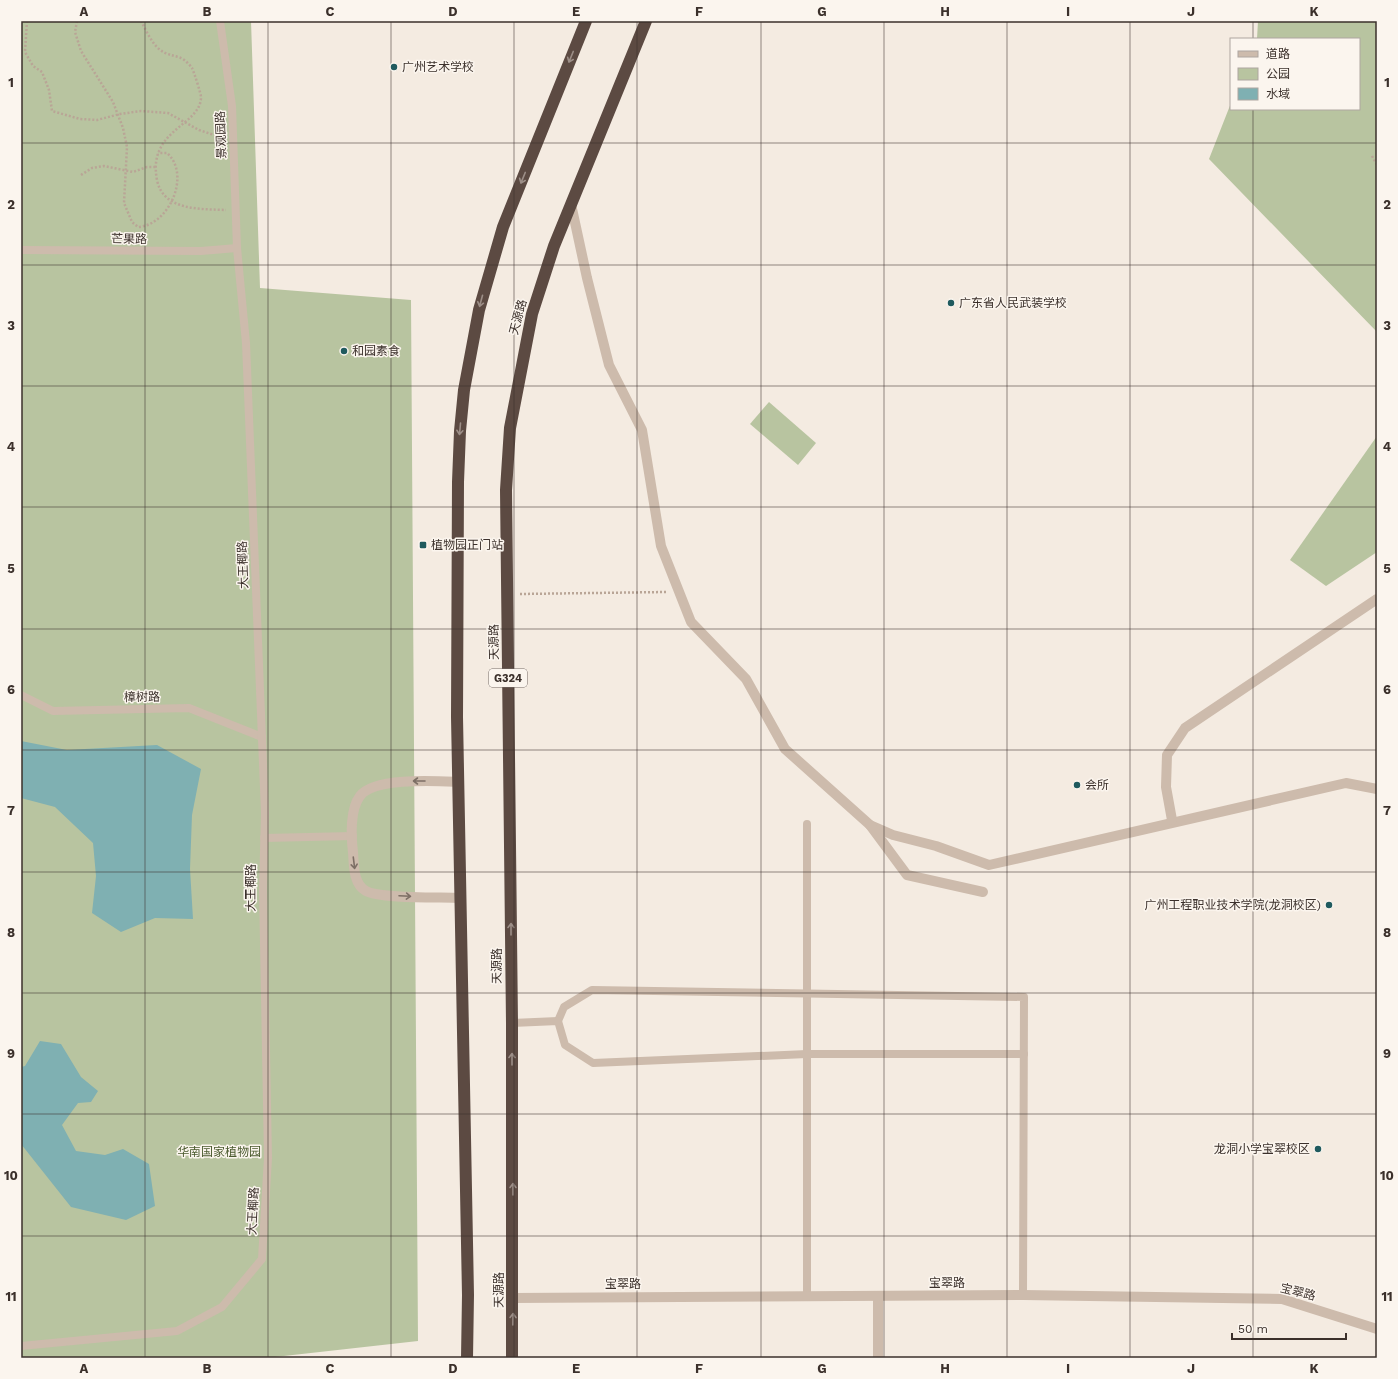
<svg xmlns="http://www.w3.org/2000/svg" width="1398" height="1379" font-family="'Work Sans','Noto Sans SC',sans-serif">
  <style>
    .green { fill: #b8c4a0 }
    .water { fill: #7fb0b2 }
    .lines { fill: none; stroke-linecap: round; stroke-linejoin: round }
    .path { stroke: #b9a596; stroke-width: 2.5; stroke-dasharray: 2 2; stroke-linecap: butt }
    .lane { stroke: #cdbbac; stroke-width: 8 }
    .street { stroke: #cdbbac; stroke-width: 10 }
    .highway { stroke: #5c4a42; stroke-width: 12 }
    .oneway { stroke: #9c8e87 }
    .oneway2 { stroke: #7d6f65 }
    .grid { fill: none; stroke: #3b302b; stroke-width: 1; stroke-opacity: 0.55 }
    .poi-dot { fill: #1f5a5e; stroke: #fbf5ee; stroke-width: 1.5 }
    .labels { text-anchor: middle; stroke-width: 3; stroke-linejoin: round; paint-order: stroke }
    .shield { fill: #fbf5ee; stroke: #756b66; stroke-width: 1 }
    .shield-label { font-size: 11px; font-weight: bold; fill: #3b302b }
    .poi-label { font-size: 12px; fill: #3b302b; stroke: #fbf5ee; text-anchor: start }
    .street-label { font-size: 12px; fill: #3b302b; stroke: #fbf5ee }
    .park-label { font-size: 12px; fill: #4a5a2e; stroke: #fbf5ee }
    .neatline { fill: none; stroke: #3b302b; stroke-width: 1.5 }
    .grid-label { font-size: 13px; text-anchor: middle; font-weight: bold; fill: #3b302b }
  </style>
  <rect width="100%" height="100%" fill="#f4ebe1"/>
  <g class="green">
    <polygon points="21,21 251,21 260,288 411,300 418,1341 266,1358 21,1358"/>
    <polygon points="1258,21 1377,21 1377,332 1209,159 1231,103 1231,109 1359,109 1359,39 1257,39"/>
    <polygon points="769,402 816,443 798,465 750,424"/>
    <polygon points="1377,436 1377,552 1326,586 1290,560"/>
  </g>
  <g class="water">
    <polygon points="21,741 67,750 157,745 201,769 192,815 190,869 193,919 155,918 121,932 92,913 96,876 93,843 55,807 21,798"/>
    <polygon points="40,1041 61,1044 81,1077 98,1091 91,1102 78,1103 62,1125 76,1151 105,1155 123,1149 149,1164 155,1206 126,1220 71,1207 21,1144 21,1067 25,1066"/>
  </g>
  <g class="lines">
    <g class="path">
      <polyline points="27,21 25,52 33,66 42,72 49,90 52,111 80,119 97,120 120,114 141,111 168,113 199,130 214,135 223,135"/>
      <path d="M77,21l-2,11 6,19 32,51 10,26 4,19 -3,56 8,19 6,5c32,-2 53,-53 29,-74h-9"/>
      <path d="M141,21c5,9 10,21 18,28 7,6 14,6 22,9 3,1 9,7 11,10 2,4 9,26 9,29 0,29 -54,32 -44,83 6,31 44,29 69,30"/>
      <polyline points="1372,156 1377,165"/>
      <polyline points="81,175 92,168 104,166 133,172 147,167 156,167"/>
      <polyline points="520,594 667,592"/>
    </g>
    <g class="lane">
      <polyline points="21,250 201,251 237,248"/>
      <polyline points="21,695 53,711 189,708 262,737"/>
      <polyline points="264,838 353,836"/>
      <polyline points="558,1021 564,1007 592,990 1024,997 1023,1295"/>
      <polyline points="512,1023 558,1021 565,1045 593,1063 807,1054 1024,1054"/>
      <polyline points="807,1295 807,824"/>
      <polyline points="21,1346 177,1331 222,1307 262,1259 268,1158 263,889 265,813 246,343 237,248 232,106 220,21"/>
    </g>
    <g class="street">
      <polyline points="571,204 587,278 609,365 642,430 661,546 691,622 746,679 785,749 870,825 893,835 936,846 989,865 1346,783 1377,789"/>
      <path d="M458,782c-22,-1 -84,-5 -98,14 -10,13 -9,40 -7,56 1,13 0,32 13,39 13,8 76,6 94,7"/>
      <polyline points="1172,820 1166,787 1167,755 1185,728 1377,599"/>
      <polyline points="870,825 907,875 983,892"/>
      <polyline points="878,1296 878,1358"/>
      <polyline points="513,1298 1023,1295 1282,1299 1377,1329"/>
    </g>
    <g class="highway">
      <polyline points="467,1358 468,1295 457,717 458,482 460,431 464,390 479,310 503,227 586,21"/>
      <polyline points="512,1358 512,1023 506,490 510,428 532,314 554,246 646,21"/>
    </g>
  </g>
  <defs><path id="oneway-shaft" d="M-6 0H5M1.5-3L5.5 0L1.5 3" fill="none" stroke-width="1.6" stroke-linecap="round" stroke-linejoin="round"/></defs>
  <g class="oneway">
    <use href="#oneway-shaft" transform="translate(571 57) rotate(112)"/>
    <use href="#oneway-shaft" transform="translate(523 178) rotate(112)"/>
    <use href="#oneway-shaft" transform="translate(481 301) rotate(105)"/>
    <use href="#oneway-shaft" transform="translate(460 429) rotate(95)"/>
    <use href="#oneway-shaft" transform="translate(511 929) rotate(-90)"/>
    <use href="#oneway-shaft" transform="translate(512 1059) rotate(-90)"/>
    <use href="#oneway-shaft" transform="translate(513 1189) rotate(-90)"/>
    <use href="#oneway-shaft" transform="translate(513 1319) rotate(-89)"/>
  </g>
  <g class="oneway2">
    <use href="#oneway-shaft" transform="translate(419 781) rotate(-180)"/>
    <use href="#oneway-shaft" transform="translate(354 863) rotate(83)"/>
    <use href="#oneway-shaft" transform="translate(405 896) rotate(3)"/>
  </g>
  <path class="grid" d="M145,21v1337M268,21v1337M391,21v1337M514,21v1337M637,21v1337M761,21v1337M884,21v1337M1007,21v1337M1130,21v1337M1253,21v18M1253,109v1249M21,143h1356M21,265h1356M21,386h1356M21,507h1356M21,629h1356M21,750h1356M21,872h1356M21,993h1356M21,1114h1356M21,1236h1356"/>
  <g class="poi-dot">
    <circle cx="394" cy="67" r="4"/>
    <circle cx="951" cy="303" r="4"/>
    <circle cx="344" cy="351" r="4"/>
    <rect x="419" y="541" width="8" height="8" rx="2"/>
    <circle cx="1077" cy="785" r="4"/>
    <circle cx="1329" cy="905" r="4"/>
    <circle cx="1318" cy="1149" r="4"/>
  </g>
  <g class="labels">
    <rect class="shield" x="489" y="669" width="38" height="18" rx="3"/>
    <g class="shield-label">
      <text x="508" y="682">G324</text>
    </g>
    <g class="poi-label">
      <text x="402" y="71">广州艺术学校</text>
      <text x="959" y="307">广东省人民武装学校</text>
      <text x="352" y="355">和园素食</text>
      <text x="431" y="549">植物园正门站</text>
      <text x="1085" y="789">会所</text>
      <text x="1321" y="909" text-anchor="end">广州工程职业技术学院(龙洞校区)</text>
      <text x="1310" y="1153" text-anchor="end">龙洞小学宝翠校区</text>
    </g>
    <g class="street-label">
      <text transform="translate(221 135) rotate(-92)" y="4">景观园路</text>
      <text transform="translate(129 239) rotate(1)" y="4">芒果路</text>
      <text transform="translate(518 317) rotate(-75)" y="4">天源路</text>
      <text transform="translate(243 565) rotate(-92)" y="4">大王椰路</text>
      <text transform="translate(494 642) rotate(-91)" y="4">天源路</text>
      <text transform="translate(142 697) rotate(-1)" y="4">樟树路</text>
      <text transform="translate(251 888) rotate(-90)" y="4">大王椰路</text>
      <text transform="translate(497 966) rotate(-90)" y="4">天源路</text>
      <text transform="translate(253 1211) rotate(-87)" y="4">大王椰路</text>
      <text x="947" y="1287">宝翠路</text>
      <text x="623" y="1288">宝翠路</text>
      <text transform="translate(499 1290) rotate(-90)" y="4">天源路</text>
      <text transform="translate(1298 1292) rotate(14)" y="4">宝翠路</text>
    </g>
    <g class="park-label">
      <text x="219" y="1156">华南国家植物园</text>
    </g>
  </g>
  <rect width="1398" height="1379" fill="none" stroke="#fbf5ee" stroke-width="44"/>
  <rect x="1230" y="38" width="130" height="72" fill="#fbf5ee" stroke="#aea6a0"/>
  <rect x="1238" y="51" width="20" height="6" fill="#cdbbac" stroke="#aea6a0"/>
  <text x="1266" y="58" font-size="12" fill="#3b302b">道路</text>
  <rect x="1238" y="68" width="20" height="12" fill="#b8c4a0" stroke="#aea6a0"/>
  <text x="1266" y="78" font-size="12" fill="#3b302b">公园</text>
  <rect x="1238" y="88" width="20" height="12" fill="#7fb0b2" stroke="#aea6a0"/>
  <text x="1266" y="98" font-size="12" fill="#3b302b">水域</text>
  <path d="M1232 1333v6h114v-6" fill="none" stroke="#3b302b" stroke-width="2"/>
  <text x="1238" y="1333" font-size="12" fill="#3b302b" stroke="#fbf5ee" stroke-width="3" paint-order="stroke">50 m</text>
  <rect x="22" y="22" width="1354" height="1335" class="neatline"/>
  <g class="grid-label">
    <text x="84" y="16">A</text>
    <text x="207" y="16">B</text>
    <text x="330" y="16">C</text>
    <text x="453" y="16">D</text>
    <text x="576" y="16">E</text>
    <text x="699" y="16">F</text>
    <text x="822" y="16">G</text>
    <text x="945" y="16">H</text>
    <text x="1068" y="16">I</text>
    <text x="1191" y="16">J</text>
    <text x="1314" y="16">K</text>
    <text x="11" y="87">1</text>
    <text x="1387" y="87">1</text>
    <text x="11" y="209">2</text>
    <text x="1387" y="209">2</text>
    <text x="11" y="330">3</text>
    <text x="1387" y="330">3</text>
    <text x="11" y="451">4</text>
    <text x="1387" y="451">4</text>
    <text x="11" y="573">5</text>
    <text x="1387" y="573">5</text>
    <text x="11" y="694">6</text>
    <text x="1387" y="694">6</text>
    <text x="11" y="815">7</text>
    <text x="1387" y="815">7</text>
    <text x="11" y="937">8</text>
    <text x="1387" y="937">8</text>
    <text x="11" y="1058">9</text>
    <text x="1387" y="1058">9</text>
    <text x="11" y="1180">10</text>
    <text x="1387" y="1180">10</text>
    <text x="11" y="1301">11</text>
    <text x="1387" y="1301">11</text>
    <text x="84" y="1373">A</text>
    <text x="207" y="1373">B</text>
    <text x="330" y="1373">C</text>
    <text x="453" y="1373">D</text>
    <text x="576" y="1373">E</text>
    <text x="699" y="1373">F</text>
    <text x="822" y="1373">G</text>
    <text x="945" y="1373">H</text>
    <text x="1068" y="1373">I</text>
    <text x="1191" y="1373">J</text>
    <text x="1314" y="1373">K</text>
  </g>
</svg>
